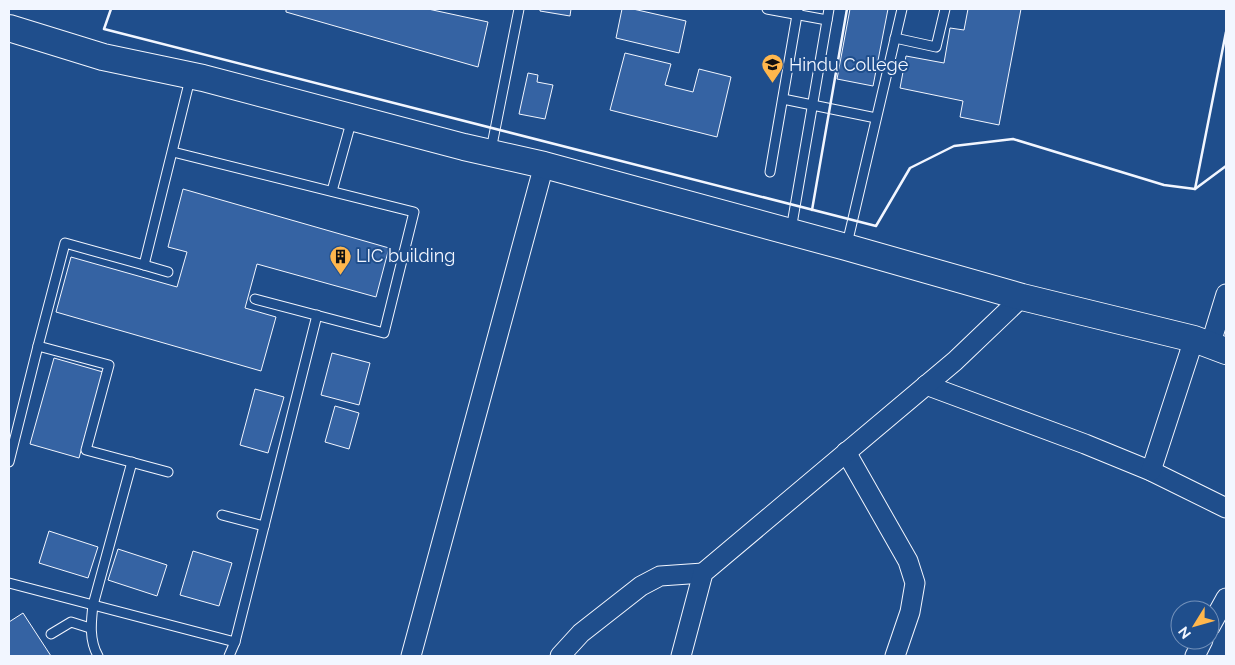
<svg xmlns="http://www.w3.org/2000/svg" width="1235" height="665" font-family="Raleway,sans-serif">
  <style>
    .building { fill: #3563a3; stroke: #f2f6ff }
    .lines { fill: none; stroke-linecap: round; stroke-linejoin: round }
    .lane-casing { stroke: #f2f6ff; stroke-width: 11 }
    .street-casing { stroke: #f2f6ff; stroke-width: 21 }
    .secondary-casing { stroke: #f2f6ff; stroke-width: 28 }
    .lane { stroke: #1f4e8c; stroke-width: 9 }
    .street { stroke: #1f4e8c; stroke-width: 19 }
    .secondary { stroke: #1f4e8c; stroke-width: 26 }
    .wall { stroke: #f2f6ff; stroke-width: 2.5 }
    .labels { text-anchor: middle; stroke-width: 4; stroke-linejoin: round; paint-order: stroke }
    .poi-label { font-size: 18px; fill: #f2f6ff; stroke: #1f4e8c; text-anchor: start }
  </style>
  <rect width="100%" height="100%" fill="#1f4e8c"/>
  <g class="building">
    <polygon points="286,9 428,9 488,22 478,67 286,12"/>
    <polygon points="540,9 571,9 570,16 540,11"/>
    <polygon points="622,9 633,9 686,21 679,53 616,38"/>
    <polygon points="850,9 888,9 873,86 837,79"/>
    <polygon points="968,9 1021,9 999,125 960,117 963,101 900,88 906,56 944,63 950,28 964,30"/>
    <polygon points="625,53 671,64 665,85 693,92 699,69 731,77 717,137 610,110"/>
    <polygon points="528,73 538,75 537,82 553,85 545,119 519,114"/>
    <polygon points="183,189 389,248 376,297 257,264 245,308 276,317 261,371 56,312 71,257 177,287 187,252 168,247"/>
    <polygon points="332,353 370,363 359,405 321,395"/>
    <polygon points="54,358 103,372 79,458 30,444"/>
    <polygon points="255,389 284,397 268,453 240,445"/>
    <polygon points="335,406 359,413 349,449 325,442"/>
    <polygon points="49,531 98,547 88,578 39,563"/>
    <polygon points="118,549 167,565 157,596 108,580"/>
    <polygon points="193,551 232,563 219,606 180,595"/>
    <polygon points="23,613 51,656 9,656 9,622"/>
  </g>
  <g class="lines">
    <defs>
      <g id="lane">
        <polyline points="767,9 827,20"/>
        <polyline points="895,38 936,47 945,9"/>
        <polyline points="783,99 876,118"/>
        <polyline points="491,150 519,9"/>
        <polyline points="173,152 414,212 384,333 255,299"/>
        <polyline points="770,172 798,9"/>
        <polyline points="332,191 352,119"/>
        <polyline points="791,230 829,9"/>
        <polyline points="847,244 902,9"/>
        <polyline points="144,265 168,272"/>
        <polyline points="9,462 38,346"/>
        <polyline points="168,472 86,450 109,365 38,346 65,243 144,265 190,79"/>
        <polyline points="222,515 264,526"/>
        <polyline points="9,583 235,642 317,315"/>
        <polyline points="51,634 71,622 90,628"/>
        <path d="M98,656c-9,-16 -7,-34 -5,-51l39,-143"/>
        <polyline points="229,656 235,642"/>
      </g>
      <g id="street">
        <polyline points="1210,346 1226,294"/>
        <polyline points="926,385 1085,444 1151,471 1226,508"/>
        <polyline points="846,452 908,561 915,583 910,612 895,656"/>
        <polyline points="1151,471 1194,339"/>
        <polyline points="1210,627 1226,598"/>
        <polyline points="411,656 544,165"/>
        <polyline points="560,656 581,633 641,586 660,576 703,573"/>
        <polyline points="681,656 703,573 955,361 1022,297"/>
        <polyline points="1195,656 1203,640"/>
      </g>
      <polyline id="secondary" points="9,28 103,57 203,78 464,147 544,165 846,247 1022,297 1194,339 1226,351"/>
    </defs>
    <use href="#lane" class="lane-casing"/>
    <use href="#street" class="street-casing"/>
    <use href="#secondary" class="secondary-casing"/>
    <use href="#lane" class="lane"/>
    <use href="#street" class="street"/>
    <use href="#secondary" class="secondary"/>
    <g class="wall">
      <polyline points="111,9 104,29 876,226 910,168 954,146 1013,139 1164,185 1195,189 1226,166"/>
      <polyline points="1195,189 1226,32"/>
      <polyline points="812,210 847,9"/>
    </g>
  </g>
  <defs>
    <symbol id="university-pin" viewBox="-11 -11 22 30"><path d="M0 17L-7.5 6A9.5 9.5 0 1 1 7.5 6Z" fill="#ffb74d" stroke="#1f4e8c"/><path d="M0-5L7-2L0 1L-7-2ZM-4 1L0 2.5L4 1V4Q0 6-4 4Z" fill="#111"/></symbol>
    <symbol id="building-pin" viewBox="-11 -11 22 30"><path d="M0 17L-7.5 6A9.5 9.5 0 1 1 7.5 6Z" fill="#ffb74d" stroke="#1f4e8c"/><path d="M-4-6H4V6H1V3H-1V6H-4ZM-2.5-4.3h1.7v1.8h-1.7ZM.8-4.3h1.7v1.8H.8ZM-2.5-1h1.7V.8h-1.7ZM.8-1h1.7V.8H.8Z" fill="#111"/></symbol>
  </defs>
  <g fill-rule="evenodd">
    <use href="#university-pin" x="760" y="52" width="25" height="34"/>
    <use href="#building-pin" x="328" y="244" width="25" height="34"/>
  </g>
  <g class="labels">
    <g class="poi-label">
      <text x="789" y="71">Hindu College</text>
      <text x="356" y="262">LIC building</text>
    </g>
  </g>
  <rect width="1235" height="665" fill="none" stroke="#f2f6ff" stroke-width="20"/>
  <g transform="translate(1195 625) rotate(233)"><circle r="24" fill="#1f4e8c" stroke="#7391ba"/>
  <path d="M0-4L9 19L0 12L-9 19Z" fill="#ffb74d"/>
  <text y="-8" font-size="14" font-weight="bold" text-anchor="middle" fill="#f2f6ff">N</text>
  </g>
</svg>
